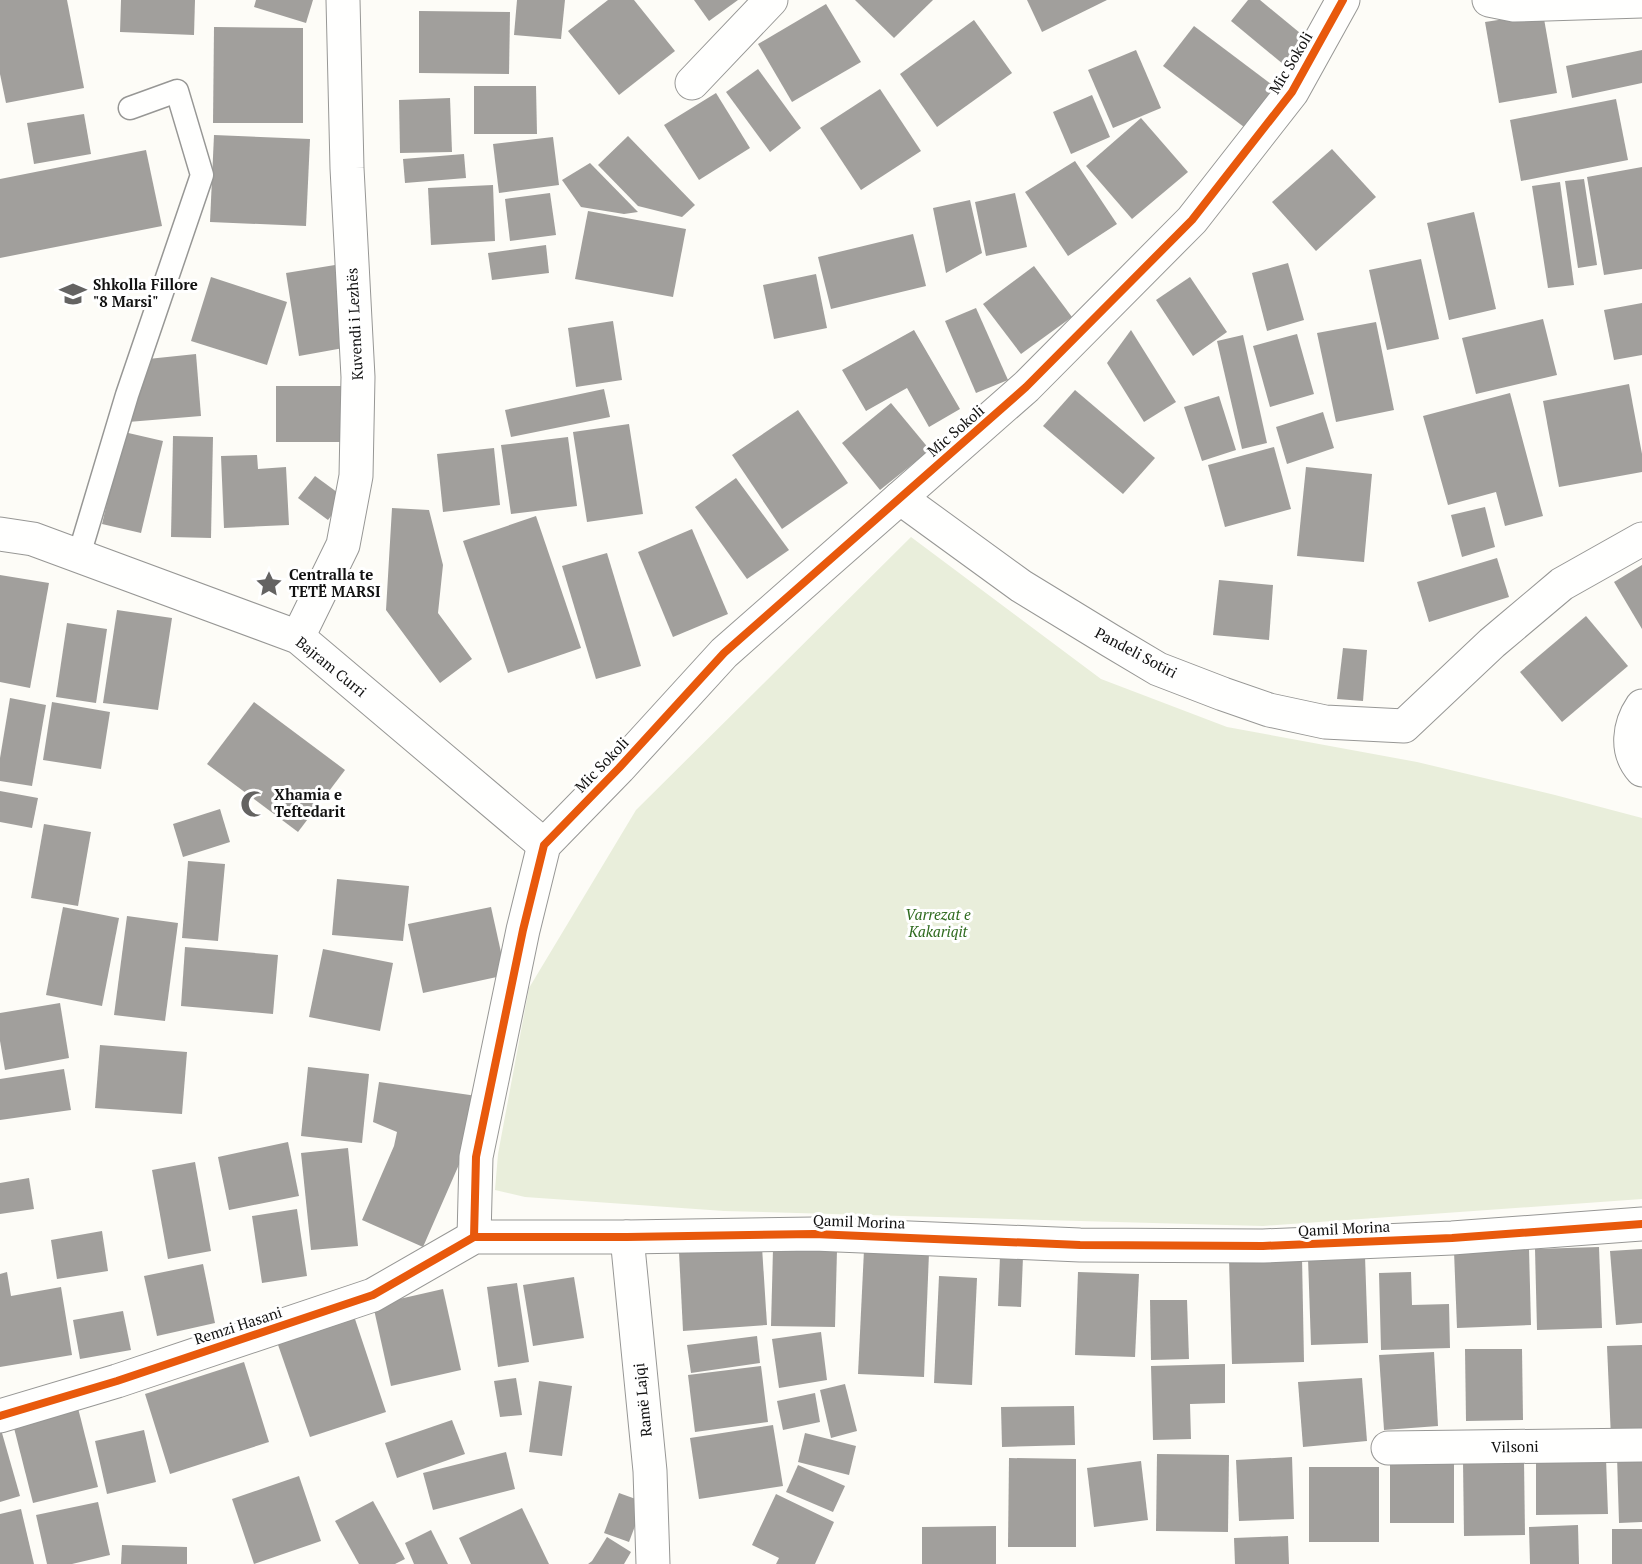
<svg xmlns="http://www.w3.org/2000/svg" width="1642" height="1564" font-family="'PT Serif',serif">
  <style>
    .cemetery { fill: #e9eedb }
    .building { fill: #a19f9c }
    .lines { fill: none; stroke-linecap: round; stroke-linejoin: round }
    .lane-casing { stroke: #979795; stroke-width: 25 }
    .street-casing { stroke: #979795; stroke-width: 35 }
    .lane { stroke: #fffffe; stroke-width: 22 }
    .street { stroke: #fffffe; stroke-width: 33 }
    .cycleway-casing { stroke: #fff; stroke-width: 11 }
    .cycleway { stroke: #e8590c; stroke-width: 8 }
    .labels { text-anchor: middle; stroke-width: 6; stroke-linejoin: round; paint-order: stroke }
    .street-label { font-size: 15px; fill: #111; stroke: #fff }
    .poi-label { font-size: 15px; font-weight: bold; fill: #111; stroke: #fff; text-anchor: start }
    .park-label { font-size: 15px; font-style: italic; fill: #2f6b1f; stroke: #fff }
  </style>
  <rect width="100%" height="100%" fill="#fdfcf7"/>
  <polygon class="cemetery" points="911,537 1101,679 1227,727 1417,762 1555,795 1642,818 1642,1199 1263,1226 724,1211 525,1197 495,1190 498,1154 529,988 636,810"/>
  <g class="building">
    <polygon points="0,0 67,0 84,88 6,103 0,74"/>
    <polygon points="121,0 195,0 194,35 120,32"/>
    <polygon points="256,0 313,0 306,23 254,7"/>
    <polygon points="517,0 565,0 561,39 514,35"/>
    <polygon points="608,0 634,0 675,51 619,95 568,31"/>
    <polygon points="694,0 738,0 709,21"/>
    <polygon points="855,0 933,0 894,38"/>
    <polygon points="1027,0 1107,0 1042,32"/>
    <polygon points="1248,0 1260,0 1311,42 1289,69 1231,21"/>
    <polygon points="826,4 861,62 792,102 758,44"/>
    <polygon points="419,11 510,12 509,74 419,73"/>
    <polygon points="1543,13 1557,93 1499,103 1485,22"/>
    <polygon points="974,20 1012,73 937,127 900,74"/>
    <polygon points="1194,26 1275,87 1244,127 1163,66"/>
    <polygon points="214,27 303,28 303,123 213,123"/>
    <polygon points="1136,50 1161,108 1113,128 1088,70"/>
    <polygon points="1642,50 1642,83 1572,98 1566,66"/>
    <polygon points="758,69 801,128 770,152 726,92"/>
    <polygon points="474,86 536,86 537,134 474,134"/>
    <polygon points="880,89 921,151 861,190 820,128"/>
    <polygon points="716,93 750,148 699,180 664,125"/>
    <polygon points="1092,95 1110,137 1071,154 1053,112"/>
    <polygon points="450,98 452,152 400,153 399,100"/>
    <polygon points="1616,99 1628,160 1521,181 1510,120"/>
    <polygon points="84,114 91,154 34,164 27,123"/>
    <polygon points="1141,118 1188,172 1132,219 1086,166"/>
    <polygon points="214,135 310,139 306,226 210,222"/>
    <polygon points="628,136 695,205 682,217 638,206 598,165"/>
    <polygon points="553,137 559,185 499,193 493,144"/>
    <polygon points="1332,149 1376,197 1316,251 1272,202"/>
    <polygon points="146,150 162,226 0,258 0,179"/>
    <polygon points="464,154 466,178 405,183 403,159"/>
    <polygon points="1075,161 1117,224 1068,256 1025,192"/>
    <polygon points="590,163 638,212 624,214 581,207 562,180"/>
    <polygon points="1642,167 1642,269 1604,275 1587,177"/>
    <polygon points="1584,179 1597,265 1578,268 1565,181"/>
    <polygon points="1560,182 1574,285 1548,288 1532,186"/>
    <polygon points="493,185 495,241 431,245 428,188"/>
    <polygon points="550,193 556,235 510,241 505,199"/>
    <polygon points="1015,193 1027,247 986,256 975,202"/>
    <polygon points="970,200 982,253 946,273 933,208"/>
    <polygon points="588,211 686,229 673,297 575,279"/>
    <polygon points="1474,212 1496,309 1449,320 1427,223"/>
    <polygon points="913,234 926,286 831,309 818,257"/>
    <polygon points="546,245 549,273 492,280 488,253"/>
    <polygon points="1421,259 1439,339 1387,350 1369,270"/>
    <polygon points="1288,263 1304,320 1267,331 1252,273"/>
    <polygon points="335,265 349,347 299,356 286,273"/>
    <polygon points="1034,266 1072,317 1021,354 983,304"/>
    <polygon points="816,274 827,328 774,339 763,285"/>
    <polygon points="211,277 287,302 267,365 191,341"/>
    <polygon points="1190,277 1227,332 1193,356 1156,300"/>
    <polygon points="1642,303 1642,355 1614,360 1604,310"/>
    <polygon points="976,308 1008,380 976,393 945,321"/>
    <polygon points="1543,319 1557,375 1476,394 1462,338"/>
    <polygon points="613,321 622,380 576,387 568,328"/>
    <polygon points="1376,322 1394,410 1336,422 1317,333"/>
    <polygon points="914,330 960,409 929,427 907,388 866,411 842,370"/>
    <polygon points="1131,330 1176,402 1144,422 1107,363"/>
    <polygon points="1297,334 1314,394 1270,407 1253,346"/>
    <polygon points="1243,335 1267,443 1242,449 1217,341"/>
    <polygon points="196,354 201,416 128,422 148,359"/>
    <polygon points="1629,384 1642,454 1642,472 1559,487 1543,401"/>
    <rect x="276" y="386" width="71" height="56"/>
    <polygon points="604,389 610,417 511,437 505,410"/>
    <polygon points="1075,390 1155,458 1123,494 1043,426"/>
    <polygon points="1510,393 1543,516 1505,526 1496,492 1448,505 1423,416"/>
    <polygon points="1219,396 1236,450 1202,461 1184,407"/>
    <polygon points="891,403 930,450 880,490 842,443"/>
    <polygon points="798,410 848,483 782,529 732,455"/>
    <polygon points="1323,412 1334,448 1287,464 1276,427"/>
    <polygon points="629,424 643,514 587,522 573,432"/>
    <polygon points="124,432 163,441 141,533 102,524"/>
    <polygon points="173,436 213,437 211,538 171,537"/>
    <polygon points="568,437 577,506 511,514 501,445"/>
    <polygon points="1274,447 1291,509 1225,527 1208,465"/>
    <polygon points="494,448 500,505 443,512 437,454"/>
    <polygon points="257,455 258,469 286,467 289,525 224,528 221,456"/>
    <polygon points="1306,467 1372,474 1364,562 1297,556"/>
    <polygon points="315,476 345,498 328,520 298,498"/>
    <polygon points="736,478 789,550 747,579 695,507"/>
    <polygon points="1485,507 1495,547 1462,557 1451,515"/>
    <polygon points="392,508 429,510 443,565 438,613 472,659 440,683 386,610"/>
    <polygon points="536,516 581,648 508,673 463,541"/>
    <polygon points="692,529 728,614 673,637 638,552"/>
    <polygon points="607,553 641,666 596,679 562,566"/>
    <polygon points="1497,558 1509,597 1429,622 1417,582"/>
    <polygon points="1642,565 1642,629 1614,582"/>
    <polygon points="0,575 49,583 30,688 0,682"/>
    <polygon points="1219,580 1273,585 1269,640 1213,635"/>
    <polygon points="117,610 172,618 158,710 103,703"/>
    <polygon points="1586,616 1628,666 1562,722 1520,672"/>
    <polygon points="67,623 107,629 96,703 56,697"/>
    <polygon points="1343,648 1367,650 1363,701 1337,699"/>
    <polygon points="10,698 46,705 32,786 0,781 0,758"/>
    <polygon points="52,702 110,712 101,769 43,760"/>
    <polygon points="254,702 345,770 298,832 207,764"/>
    <polygon points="0,791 38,798 32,828 0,822"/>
    <polygon points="220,809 230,842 183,857 173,824"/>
    <polygon points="44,824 91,832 78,906 31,898"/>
    <polygon points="188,861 225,864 218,941 182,938"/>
    <polygon points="337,879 409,886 403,941 332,935"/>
    <polygon points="63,907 119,918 102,1006 46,995"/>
    <polygon points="491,907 506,975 423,993 408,924"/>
    <polygon points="127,916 178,923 165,1021 114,1015"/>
    <polygon points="185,947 278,955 273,1014 181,1006"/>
    <polygon points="323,949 393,963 380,1031 309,1017"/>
    <polygon points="60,1003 69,1058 5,1070 0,1041 0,1013"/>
    <polygon points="100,1045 187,1052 182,1114 95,1108"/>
    <polygon points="308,1067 369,1074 362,1143 301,1136"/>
    <polygon points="64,1069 71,1110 0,1120 0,1079"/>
    <polygon points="379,1082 477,1096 471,1137 423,1247 362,1220 394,1146 397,1132 373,1122"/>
    <polygon points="288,1142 299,1196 229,1210 218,1157"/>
    <polygon points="348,1148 358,1246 311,1250 301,1153"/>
    <polygon points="195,1162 211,1251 168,1259 152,1170"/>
    <polygon points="29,1178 34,1209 0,1214 0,1183"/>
    <polygon points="297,1209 307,1276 262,1283 252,1216"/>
    <polygon points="102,1231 108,1271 57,1279 51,1240"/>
    <polygon points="762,1247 767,1325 683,1331 679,1252"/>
    <polygon points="1599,1247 1602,1328 1537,1330 1535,1249"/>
    <polygon points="773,1249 837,1250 835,1327 771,1326"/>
    <polygon points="1529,1249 1531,1325 1457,1328 1454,1251"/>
    <polygon points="1642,1249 1642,1323 1616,1325 1610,1251"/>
    <polygon points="864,1250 929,1253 924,1377 858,1374"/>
    <polygon points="1000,1256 1023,1257 1021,1307 998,1306"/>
    <polygon points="1365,1256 1368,1343 1311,1345 1308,1258"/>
    <polygon points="1302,1257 1304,1362 1232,1364 1229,1259"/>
    <polygon points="203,1264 215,1323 157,1336 144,1276"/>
    <polygon points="7,1272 11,1296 61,1287 72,1355 0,1367 0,1274"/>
    <polygon points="1078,1272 1139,1274 1135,1357 1075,1355"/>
    <polygon points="1411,1272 1412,1305 1449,1304 1450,1348 1381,1350 1379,1273"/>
    <polygon points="939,1276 977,1278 972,1385 934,1383"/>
    <polygon points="574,1277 584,1338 533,1346 523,1285"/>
    <polygon points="517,1283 529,1362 498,1367 487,1287"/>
    <polygon points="443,1289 461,1370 391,1386 373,1305"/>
    <polygon points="1150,1300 1187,1300 1189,1359 1151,1360"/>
    <polygon points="123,1311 131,1350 80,1359 73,1320"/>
    <polygon points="353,1313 386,1412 310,1437 276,1339"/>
    <polygon points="821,1332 827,1380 779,1388 772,1339"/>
    <polygon points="757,1336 760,1363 691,1373 687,1345"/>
    <polygon points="1642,1345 1642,1437 1611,1438 1607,1346"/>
    <polygon points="1465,1349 1522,1349 1523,1420 1466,1421"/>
    <polygon points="1434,1352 1438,1426 1384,1430 1379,1355"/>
    <polygon points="244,1362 269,1442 170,1474 145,1394"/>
    <polygon points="1225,1364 1225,1403 1190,1404 1191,1439 1153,1440 1151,1366"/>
    <polygon points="761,1366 768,1422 695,1432 688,1375"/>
    <polygon points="516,1378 522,1415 500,1417 494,1381"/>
    <polygon points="1362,1378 1367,1441 1303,1447 1298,1382"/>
    <polygon points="539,1381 572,1386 562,1456 529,1452"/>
    <polygon points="845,1384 857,1431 831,1438 820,1390"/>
    <polygon points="815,1393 820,1422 783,1430 777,1401"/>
    <polygon points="1074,1406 1075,1445 1002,1447 1001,1407"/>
    <polygon points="78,1408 98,1487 33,1503 13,1424"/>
    <polygon points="452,1420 465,1454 397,1478 385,1443"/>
    <polygon points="773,1425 783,1486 699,1499 690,1438"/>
    <polygon points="0,1426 20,1496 0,1502"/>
    <polygon points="144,1430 156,1482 107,1494 95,1441"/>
    <polygon points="805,1433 856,1446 849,1475 798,1462"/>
    <polygon points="506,1452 515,1489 433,1510 423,1473"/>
    <polygon points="1157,1454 1229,1455 1228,1532 1156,1531"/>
    <polygon points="1642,1455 1642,1522 1619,1523 1617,1456"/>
    <polygon points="1292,1457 1294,1519 1239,1521 1236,1460"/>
    <polygon points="1009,1458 1076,1459 1076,1547 1008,1547"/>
    <polygon points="1606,1458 1608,1514 1536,1515 1536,1459"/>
    <polygon points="1454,1459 1454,1523 1390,1523 1390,1460"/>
    <polygon points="1524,1460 1525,1535 1464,1536 1463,1461"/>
    <polygon points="1141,1461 1148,1520 1094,1527 1087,1468"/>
    <polygon points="798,1465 845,1486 833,1512 786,1492"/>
    <rect x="1309" y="1467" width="70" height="75"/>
    <polygon points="299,1476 321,1541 254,1564 232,1499"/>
    <polygon points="619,1493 644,1502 629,1542 604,1533"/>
    <polygon points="776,1494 834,1522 815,1564 776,1564 779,1558 752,1545"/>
    <polygon points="373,1501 405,1559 395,1564 359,1564 335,1521"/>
    <polygon points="98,1502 110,1555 72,1564 47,1564 36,1515"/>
    <polygon points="522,1508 549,1564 471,1564 459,1538"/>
    <polygon points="21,1509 34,1564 0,1564 0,1514"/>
    <polygon points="1578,1525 1579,1564 1530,1564 1529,1527"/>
    <polygon points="996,1526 996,1564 922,1564 922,1527"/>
    <rect x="1612" y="1529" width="30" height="35"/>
    <polygon points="431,1530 448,1564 414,1564 405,1543"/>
    <polygon points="1288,1536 1289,1564 1235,1564 1234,1538"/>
    <polygon points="607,1537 631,1552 624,1564 588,1564 592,1561"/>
    <polygon points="122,1545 187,1547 187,1564 121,1564"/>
  </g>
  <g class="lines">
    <defs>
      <polyline id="lane" points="79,555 127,395 202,175 177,91 130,108"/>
      <g id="street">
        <polyline points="1489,0 1514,5 1642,1"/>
        <polyline points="692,83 771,0"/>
        <polyline points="900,498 1021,586 1111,641 1158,669 1223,694 1269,710 1325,722 1404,726 1492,643 1562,584 1642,539"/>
        <polyline points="0,534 33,539 298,637 544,845"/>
        <polyline points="298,637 343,545 356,476 358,377 347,168 343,0"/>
        <path d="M1642,706c-13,19 -17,45 0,64"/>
        <polyline points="474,1237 476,1157 523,930 544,845 619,768 724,653 1026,387 1192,220 1292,92 1343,0"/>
        <polyline points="627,1237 650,1471 653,1564"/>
        <polyline points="0,1416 117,1381 373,1295 474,1237 627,1237 814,1234 1080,1245 1263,1246 1452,1238 1642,1224"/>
        <polyline points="1388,1448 1642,1445"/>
      </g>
    </defs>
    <use href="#lane" class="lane-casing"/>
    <use href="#street" class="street-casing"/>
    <use href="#lane" class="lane"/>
    <use href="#street" class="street"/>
    <defs>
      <g id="cycleway">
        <polyline points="474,1237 476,1157 523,930 544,845 619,768 724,653 1026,387 1192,220 1292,92 1343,0"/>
        <polyline points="0,1416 117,1381 373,1295 474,1237 627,1237 814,1234 1080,1245 1263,1246 1452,1238 1642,1224"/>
      </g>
    </defs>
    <use href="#cycleway" class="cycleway-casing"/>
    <use href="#cycleway" class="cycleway"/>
  </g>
  <defs>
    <symbol id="school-bare" viewBox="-9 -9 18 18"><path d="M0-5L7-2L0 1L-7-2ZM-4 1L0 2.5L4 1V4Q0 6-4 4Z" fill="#646362" stroke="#fff" stroke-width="2.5" paint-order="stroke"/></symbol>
    <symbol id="sight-bare" viewBox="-9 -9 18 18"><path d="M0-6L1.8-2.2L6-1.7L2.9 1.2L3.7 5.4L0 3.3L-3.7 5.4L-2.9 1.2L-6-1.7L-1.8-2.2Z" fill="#646362" stroke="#fff" stroke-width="2.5" paint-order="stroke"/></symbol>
    <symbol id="mosque-bare" viewBox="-9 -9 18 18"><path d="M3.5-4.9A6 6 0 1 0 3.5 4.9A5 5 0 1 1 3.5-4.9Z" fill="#646362" stroke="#fff" stroke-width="2.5" paint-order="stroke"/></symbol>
  </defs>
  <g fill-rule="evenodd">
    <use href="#school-bare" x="54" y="275" width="38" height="38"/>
    <use href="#sight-bare" x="250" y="565" width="38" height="38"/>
    <use href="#mosque-bare" x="235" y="785" width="38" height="38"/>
  </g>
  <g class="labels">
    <g class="street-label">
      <text transform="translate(1291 63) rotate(-59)" y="5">Mic Sokoli</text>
      <text transform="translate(355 324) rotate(-93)" y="5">Kuvendi i Lezhës</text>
      <text transform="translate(956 431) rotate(-41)" y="5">Mic Sokoli</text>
      <text transform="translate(1136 653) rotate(28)" y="5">Pandeli Sotiri</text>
      <text transform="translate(331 667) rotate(39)" y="5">Bajram Curri</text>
      <text transform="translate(602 765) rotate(-46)" y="5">Mic Sokoli</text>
      <text transform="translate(859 1222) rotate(2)" y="5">Qamil Morina</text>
      <text transform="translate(1344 1229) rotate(-3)" y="5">Qamil Morina</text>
      <text transform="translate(238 1326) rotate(-18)" y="5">Remzi Hasani</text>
      <text transform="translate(643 1400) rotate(-96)" y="5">Ramë Lajqi</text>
      <text transform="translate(1515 1447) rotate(-1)" y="5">Vilsoni</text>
    </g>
    <g class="poi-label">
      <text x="93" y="290">Shkolla Fillore<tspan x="93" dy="17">"8 Marsi"</tspan></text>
      <text x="289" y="580">Centralla te<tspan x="289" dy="17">TETË MARSI</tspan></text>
      <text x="274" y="800">Xhamia e<tspan x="274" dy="17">Teftedarit</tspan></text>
    </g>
    <g class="park-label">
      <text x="938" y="920">Varrezat e<tspan x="938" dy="17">Kakariqit</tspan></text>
    </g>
  </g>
</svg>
